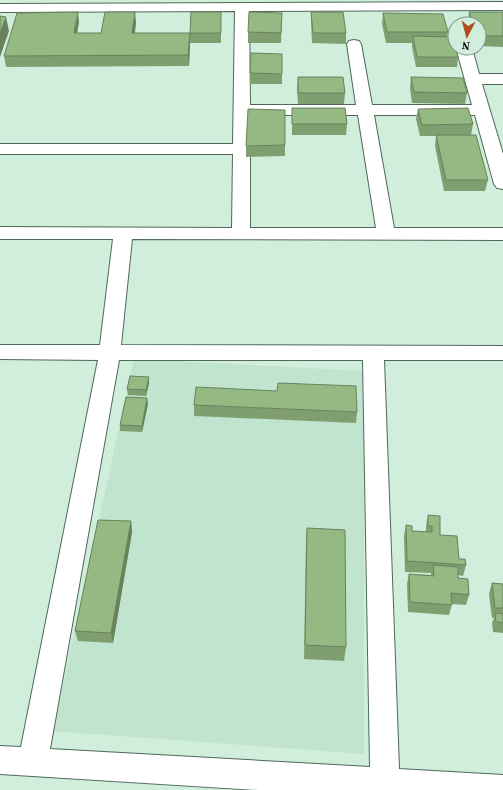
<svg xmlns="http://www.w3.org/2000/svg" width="503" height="790" font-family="'Source Serif 4',serif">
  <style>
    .built { fill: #c0e4ce }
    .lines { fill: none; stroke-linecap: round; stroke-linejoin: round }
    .minor-casing { stroke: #4f6859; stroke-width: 2 }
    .minor { fill: #fff; fill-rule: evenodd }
    .wall { fill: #809f71 }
    .shaded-wall { fill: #68825c }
    .building { fill: #95b983; stroke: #68825c }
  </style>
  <rect width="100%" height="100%" fill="#d1eddb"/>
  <polygon class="built" points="134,359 364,371 364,754 53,731"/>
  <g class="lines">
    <defs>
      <path id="minor" d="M503,2v8l-254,1 1,94h106l-9,-61 2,-3 5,-1 5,1 2,3 11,61h100l-16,-57h16l7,26h24v10h-21l21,70v35l-6,-1 -3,-4 -19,-69h-101l20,113h109v12l-371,-1 -11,106 382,1v14h-119l15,409 104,6v15h-245l-258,-16v-28l21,1 77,-387 -98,-1v-14h100l13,-106h-113v-12l232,1 1,-74h-233v-10h233l2,-133 -235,1v-8zM250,115h108l18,113h-126zM119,360h244l7,407 -320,-18z"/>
    </defs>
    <use href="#minor" class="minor-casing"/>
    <use href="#minor" class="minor"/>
  </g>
  <g class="wall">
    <polygon points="311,12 346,33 346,44 312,43 311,22"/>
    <polygon points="469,12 503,12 503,47 479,46 479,24 468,24 468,22"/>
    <polygon points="282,13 281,43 248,43 248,32"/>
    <polygon points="383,13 448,32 447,37 458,57 457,67 416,67 412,47 412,43 386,43 382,24"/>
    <polygon points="79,22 77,33 101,33 136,22 135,33 190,33 190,43 189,66 6,67 4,56"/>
    <polygon points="221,22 221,43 190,43 190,33"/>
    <polygon points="282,54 282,84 250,84 250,73"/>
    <polygon points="298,77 345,93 344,104 298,104 297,88"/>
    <polygon points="411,77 467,93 465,104 412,103 410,88"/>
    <polygon points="292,108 347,124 346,135 292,135"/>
    <polygon points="418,109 473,124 471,135 488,180 485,191 444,191 435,146 436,136 420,136 416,119"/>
    <polygon points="285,145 285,156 246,157 246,146"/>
    <polygon points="149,377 149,383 146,396 128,395 127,389"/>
    <polygon points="148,404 142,432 120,431 120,425"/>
    <polygon points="194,405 357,412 356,423 194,416"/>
    <polygon points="428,515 440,535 459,559 466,565 463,576 458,575 458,578 469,595 466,605 452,604 449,615 408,612 407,584 409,574 431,575 431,573 405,572 404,536 406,525 412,531 426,532 426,526"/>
    <polygon points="131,521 132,532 113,643 78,641 75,631"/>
    <polygon points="307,528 346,647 344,661 304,659 306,542"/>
    <polygon points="492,583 503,584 503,633 493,632 492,623 494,618 492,618 489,594"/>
  </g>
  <g class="shaded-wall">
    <polygon points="78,12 79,22 75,44 74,33"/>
    <polygon points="135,12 136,22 133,44 132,33"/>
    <polygon points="6,17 9,31 0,57 0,34"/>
    <polygon points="190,33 190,43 189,66 188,55"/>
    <polygon points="149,377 149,383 146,396 146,390"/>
    <polygon points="147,398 148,404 142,432 142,426"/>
    <polygon points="131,521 132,532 113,643 111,633"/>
  </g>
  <g class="building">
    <polygon points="78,12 74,33 101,33 105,12 135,12 132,33 190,33 188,55 4,56 17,13"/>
    <polygon points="191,12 221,12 221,33 190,33"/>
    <polygon points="249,12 282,13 281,33 248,32"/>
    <polygon points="311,12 343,12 346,33 313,33"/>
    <polygon points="469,12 503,12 503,36 479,36 479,24 473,24"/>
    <polygon points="383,13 443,14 448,32 387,32"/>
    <polygon points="0,16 6,17 0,34"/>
    <polygon points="413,36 453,37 455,44 455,48 456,48 458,57 417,57"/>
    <polygon points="251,53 282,54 282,74 250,73"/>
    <polygon points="298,77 343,77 345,93 298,93"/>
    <polygon points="411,77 463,78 467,93 414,92"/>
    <polygon points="292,108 345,108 347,124 292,124"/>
    <polygon points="468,108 473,124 422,125 418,109"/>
    <polygon points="248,109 285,110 285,145 246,146"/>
    <polygon points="436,135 476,135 488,180 446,180"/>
    <polygon points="130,376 149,377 146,390 127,389"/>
    <polygon points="278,383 356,386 357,412 194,405 196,387 277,391"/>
    <polygon points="126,397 147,398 142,426 120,425"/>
    <polygon points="428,515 440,516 440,535 457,536 459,559 465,559 466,565 407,561 406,525 412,526 412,531 432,532 432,526 428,526"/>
    <polygon points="98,520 131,521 111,633 75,631"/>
    <polygon points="307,528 345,530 346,647 305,645"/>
    <polygon points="433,565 458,567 458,578 468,579 469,595 451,593 452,605 410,602 409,574 434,576"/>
    <polygon points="492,583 503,584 503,608 495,608"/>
    <polygon points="495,613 503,614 503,623 496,622"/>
  </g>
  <g transform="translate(467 36) rotate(186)"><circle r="19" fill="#d1eddb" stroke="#819588"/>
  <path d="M0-3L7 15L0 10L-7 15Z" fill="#b14c1d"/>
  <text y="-6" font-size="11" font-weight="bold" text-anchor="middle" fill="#08110c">N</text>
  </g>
</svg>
